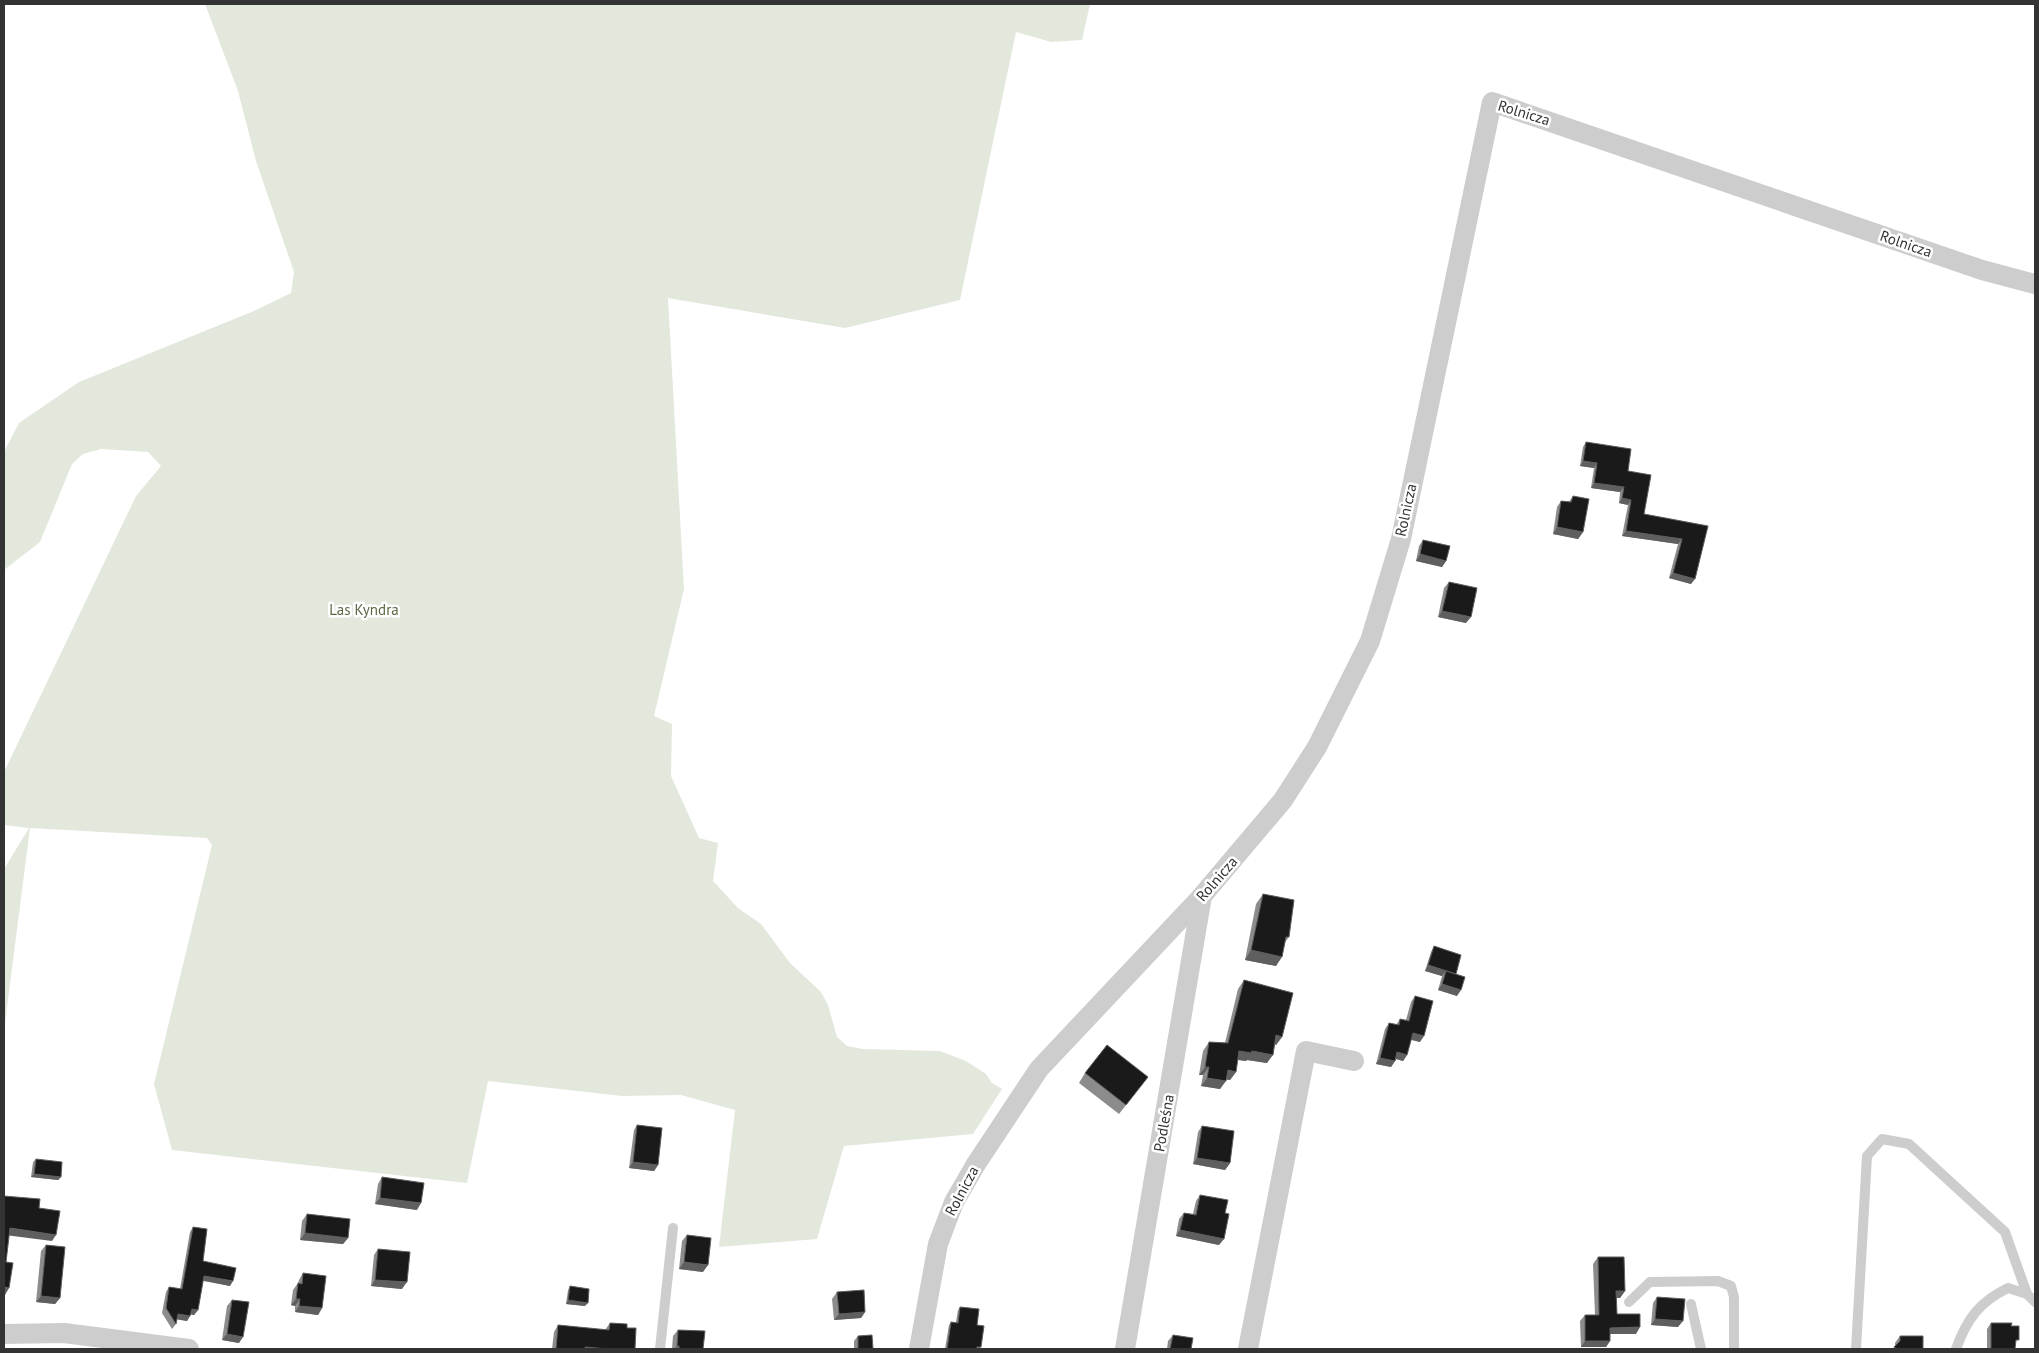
<svg xmlns="http://www.w3.org/2000/svg" width="2039" height="1353" font-family="'PT Sans',sans-serif">
  <style>
    .green { fill: #e3e8dd }
    .lines { fill: none; stroke-linecap: round; stroke-linejoin: round }
    .service { stroke: #cdcdcd; stroke-width: 10 }
    .minor { stroke: #cdcdcd; stroke-width: 20 }
    .wall { fill: #8c8c8c }
    .shaded-wall { fill: #5f5f5f }
    .building { fill: #1a1a1a; stroke: #5f5f5f }
    .labels { text-anchor: middle; stroke-width: 5; stroke-linejoin: round; paint-order: stroke }
    .street-label { font-size: 15px; fill: #333; stroke: #fff }
    .park-label { font-size: 15px; fill: #586a44; stroke: #fff }
  </style>
  <rect width="100%" height="100%" fill="#fff"/>
  <polygon class="green" points="205,4 1090,4 1082,40 1051,42 1016,32 960,300 845,328 668,298 684,589 654,716 672,724 671,776 699,838 718,843 713,881 738,908 761,924 790,963 821,992 828,1005 837,1037 847,1046 863,1049 940,1051 966,1061 986,1074 992,1083 1002,1089 973,1134 844,1146 817,1239 719,1247 735,1110 681,1095 622,1096 488,1081 467,1183 172,1150 154,1084 212,845 207,838 30,828 4,1031 4,869 29,828 4,825 4,772 136,496 161,466 148,452 101,449 83,454 72,464 40,542 4,570 4,452 19,423 79,382 254,311 291,293 294,272 256,161 238,91"/>
  <g class="lines">
    <g class="service">
      <polyline points="1629,1302 1650,1282 1718,1281 1731,1286 1734,1297 1734,1349"/>
      <polyline points="1691,1304 1701,1349"/>
      <polyline points="660,1349 673,1228"/>
      <polyline points="1856,1349 1867,1156 1882,1139 1909,1144 2005,1232 2027,1294 2035,1302"/>
      <path d="M1956,1349c11,-30 23,-47 52,-61l19,6"/>
    </g>
    <g class="minor">
      <polyline points="4,1334 64,1333 189,1349"/>
      <polyline points="919,1349 938,1244 954,1202 976,1164 1039,1069 1202,896 1283,800 1317,747 1370,641 1401,539 1492,102 1982,270 2035,284"/>
      <polyline points="1125,1349 1202,896"/>
      <polyline points="1248,1349 1306,1051 1354,1061"/>
    </g>
  </g>
  <g class="wall">
    <polygon points="1586,442 1628,471 1644,514 1708,526 1691,584 1669,578 1678,544 1622,536 1628,505 1619,503 1620,492 1591,488 1594,468 1580,466 1583,447"/>
    <polygon points="1573,496 1583,532 1578,539 1553,534 1557,507 1561,501 1569,502"/>
    <polygon points="1423,540 1446,561 1442,567 1416,561 1419,546"/>
    <polygon points="1449,582 1466,623 1438,617 1444,588"/>
    <polygon points="1263,894 1289,937 1285,942 1276,966 1245,960 1256,904"/>
    <polygon points="1434,946 1456,974 1457,996 1438,990 1442,976 1425,971 1431,952"/>
    <polygon points="1244,980 1282,1037 1276,1045 1274,1044 1267,1063 1247,1060 1246,1061 1237,1060 1236,1072 1230,1080 1226,1079 1220,1089 1201,1086 1203,1075 1199,1075 1203,1051 1209,1042 1225,1043 1238,989"/>
    <polygon points="1415,996 1420,1042 1411,1040 1407,1055 1403,1061 1396,1059 1395,1061 1391,1067 1376,1064 1385,1029 1389,1023 1396,1025 1400,1019 1406,1020 1411,1002"/>
    <polygon points="1085,1073 1148,1077 1119,1114 1079,1083"/>
    <polygon points="637,1125 658,1165 654,1171 629,1168 634,1130"/>
    <polygon points="1202,1126 1230,1163 1225,1170 1193,1164 1198,1132"/>
    <polygon points="36,1159 61,1177 58,1180 31,1177 33,1162"/>
    <polygon points="382,1177 417,1210 375,1204 378,1184"/>
    <polygon points="1200,1195 1225,1213 1219,1245 1176,1236 1179,1219 1184,1213 1193,1214 1196,1201"/>
    <polygon points="307,1214 348,1238 343,1244 300,1240 302,1221"/>
    <polygon points="193,1227 203,1261 230,1286 203,1281 198,1310 194,1315 191,1314 187,1321 177,1319 176,1324 172,1329 162,1313 166,1292 169,1287 180,1289 190,1232"/>
    <polygon points="687,1235 703,1272 679,1269 682,1241"/>
    <polygon points="46,1245 60,1298 55,1304 36,1302 41,1251"/>
    <polygon points="378,1249 402,1289 371,1286 374,1255"/>
    <polygon points="1598,1257 1625,1291 1620,1298 1616,1298 1617,1314 1636,1334 1610,1334 1610,1341 1606,1347 1581,1347 1580,1321 1585,1315 1595,1315 1593,1264"/>
    <polygon points="303,1273 322,1308 318,1315 295,1312 295,1306 291,1305 293,1290 298,1283 299,1280"/>
    <polygon points="570,1286 585,1306 566,1304 568,1290"/>
    <polygon points="837,1292 865,1312 861,1318 834,1320 832,1299"/>
    <polygon points="1657,1297 1678,1327 1651,1325 1653,1303"/>
    <polygon points="232,1300 239,1343 222,1340 227,1306"/>
    <polygon points="960,1307 981,1347 979,1349 945,1349 949,1325 951,1322 956,1322 958,1310"/>
    <polygon points="610,1323 627,1328 635,1349 552,1349 554,1332 558,1325 605,1330"/>
    <polygon points="1991,1323 2011,1326 2015,1345 2015,1349 1987,1349 1987,1329"/>
    <polygon points="678,1330 703,1349 672,1349 673,1336"/>
    <polygon points="1173,1335 1191,1349 1167,1349 1168,1341"/>
    <polygon points="858,1336 873,1349 854,1349 854,1341"/>
    <polygon points="1900,1336 1923,1349 1892,1349 1895,1346 1895,1343"/>
  </g>
  <g class="shaded-wall">
    <polygon points="1583,461 1597,463 1594,468 1580,466"/>
    <polygon points="1594,483 1624,487 1620,492 1591,488"/>
    <polygon points="1622,498 1631,500 1628,505 1619,503"/>
    <polygon points="1557,527 1583,532 1578,539 1553,534"/>
    <polygon points="1626,531 1682,539 1678,544 1622,536"/>
    <polygon points="1420,554 1446,561 1442,567 1416,561"/>
    <polygon points="1673,573 1695,579 1691,584 1669,578"/>
    <polygon points="1442,611 1471,617 1466,623 1438,617"/>
    <polygon points="1251,950 1282,957 1276,966 1245,960"/>
    <polygon points="1428,965 1456,974 1446,971 1442,976 1425,971"/>
    <polygon points="1442,984 1461,990 1457,996 1438,990"/>
    <polygon points="1413,1033 1424,1036 1420,1042 1409,1039"/>
    <polygon points="1276,1035 1282,1037 1276,1045 1270,1043"/>
    <polygon points="1239,1051 1252,1051 1273,1055 1267,1063 1247,1060 1246,1061 1233,1059"/>
    <polygon points="1397,1052 1407,1055 1403,1061 1393,1058"/>
    <polygon points="1380,1058 1395,1061 1391,1067 1376,1064"/>
    <polygon points="1205,1067 1209,1067 1203,1075 1199,1075"/>
    <polygon points="1228,1070 1236,1072 1230,1080 1222,1079"/>
    <polygon points="1207,1078 1226,1081 1220,1089 1201,1086"/>
    <polygon points="1197,1158 1230,1163 1225,1170 1193,1164"/>
    <polygon points="633,1162 658,1165 654,1171 629,1168"/>
    <polygon points="34,1174 61,1177 58,1180 31,1177"/>
    <polygon points="380,1198 421,1203 417,1210 375,1204"/>
    <polygon points="10,1228 56,1235 52,1241 5,1235"/>
    <polygon points="1180,1230 1224,1239 1219,1245 1176,1236"/>
    <polygon points="305,1233 348,1238 343,1244 300,1240"/>
    <polygon points="684,1262 708,1265 703,1272 679,1269"/>
    <polygon points="204,1276 233,1281 230,1286 201,1280"/>
    <polygon points="375,1280 407,1282 402,1289 371,1286"/>
    <polygon points="4,1287 9,1288 5,1295 4,1294"/>
    <polygon points="1616,1291 1625,1291 1620,1298 1612,1298"/>
    <polygon points="41,1296 60,1298 55,1304 36,1302"/>
    <polygon points="296,1299 300,1299 295,1306 291,1305"/>
    <polygon points="568,1300 588,1303 585,1306 566,1304"/>
    <polygon points="299,1306 322,1308 318,1315 295,1312"/>
    <polygon points="192,1309 198,1310 194,1315 188,1314"/>
    <polygon points="865,1312 861,1318 834,1320 839,1314"/>
    <polygon points="178,1314 190,1316 187,1321 175,1319"/>
    <polygon points="1655,1319 1683,1321 1678,1327 1651,1325"/>
    <polygon points="1640,1327 1636,1334 1605,1334 1610,1328"/>
    <polygon points="227,1334 243,1337 239,1343 222,1340"/>
    <polygon points="1585,1341 1610,1341 1606,1347 1581,1347"/>
    <polygon points="677,1346 679,1346 677,1349 674,1349"/>
    <polygon points="585,1347 608,1349 583,1349"/>
  </g>
  <g class="building">
    <polygon points="1586,442 1631,449 1628,471 1651,475 1644,514 1708,526 1695,579 1673,573 1682,539 1626,531 1631,500 1622,498 1624,487 1594,483 1597,463 1583,461"/>
    <polygon points="1573,496 1589,499 1583,532 1557,527 1561,501 1571,502"/>
    <polygon points="1423,540 1450,546 1446,561 1420,554"/>
    <polygon points="1449,582 1477,588 1471,617 1442,611"/>
    <polygon points="1263,894 1294,900 1289,937 1286,937 1282,957 1251,950"/>
    <polygon points="1434,946 1461,955 1456,974 1428,965"/>
    <polygon points="1446,971 1465,977 1461,990 1442,984"/>
    <polygon points="1244,980 1293,993 1282,1037 1276,1035 1273,1055 1252,1051 1251,1053 1239,1051 1236,1072 1228,1070 1226,1081 1207,1078 1209,1067 1205,1067 1209,1042 1228,1043"/>
    <polygon points="1415,996 1433,1001 1424,1036 1413,1033 1407,1055 1397,1052 1395,1061 1380,1058 1389,1023 1399,1025 1400,1019 1409,1021"/>
    <polygon points="1107,1045 1148,1077 1126,1105 1085,1073"/>
    <polygon points="637,1125 662,1128 658,1165 633,1162"/>
    <polygon points="1202,1126 1234,1131 1230,1163 1197,1158"/>
    <polygon points="36,1159 62,1162 61,1177 34,1174"/>
    <polygon points="382,1177 424,1183 421,1203 380,1198"/>
    <polygon points="1200,1195 1228,1200 1225,1213 1229,1214 1224,1239 1180,1230 1184,1213 1196,1215"/>
    <polygon points="4,1196 40,1199 39,1208 60,1211 56,1235 10,1228 6,1262 13,1263 9,1288 4,1287"/>
    <polygon points="307,1214 350,1219 348,1238 305,1233"/>
    <polygon points="193,1227 207,1229 203,1261 236,1268 233,1281 204,1276 198,1310 192,1309 190,1316 178,1314 176,1324 166,1308 169,1287 182,1289"/>
    <polygon points="687,1235 711,1238 708,1265 684,1262"/>
    <polygon points="46,1245 65,1247 60,1298 41,1296"/>
    <polygon points="378,1249 410,1252 407,1282 375,1280"/>
    <polygon points="1598,1257 1624,1257 1625,1291 1616,1291 1617,1314 1640,1314 1640,1327 1610,1328 1610,1341 1585,1341 1585,1315 1599,1315"/>
    <polygon points="303,1273 326,1276 322,1308 299,1306 300,1299 296,1299 298,1283 302,1284"/>
    <polygon points="570,1286 589,1289 588,1303 568,1300"/>
    <polygon points="864,1290 865,1312 839,1314 837,1292"/>
    <polygon points="1657,1297 1685,1299 1683,1321 1655,1319"/>
    <polygon points="232,1300 249,1302 243,1337 227,1334"/>
    <polygon points="960,1307 979,1309 977,1325 984,1326 981,1347 977,1347 976,1349 947,1349 951,1322 958,1323"/>
    <polygon points="610,1323 627,1324 627,1328 636,1328 635,1349 608,1349 585,1347 585,1349 556,1349 558,1325 609,1330"/>
    <polygon points="1991,1323 2012,1323 2011,1326 2019,1326 2019,1340 2016,1340 2015,1349 1991,1349"/>
    <polygon points="678,1330 705,1331 703,1349 679,1349 679,1346 677,1346"/>
    <polygon points="872,1335 873,1349 858,1349 858,1336"/>
    <polygon points="1173,1335 1193,1338 1191,1349 1170,1349"/>
    <polygon points="1900,1336 1923,1336 1923,1349 1897,1349 1894,1347 1900,1341"/>
  </g>
  <g class="labels">
    <g class="street-label">
      <text transform="translate(1524 113) rotate(17)" y="5">Rolnicza</text>
      <text transform="translate(1906 244) rotate(19)" y="5">Rolnicza</text>
      <text transform="translate(1406 510) rotate(-78)" y="5">Rolnicza</text>
      <text transform="translate(1217 879) rotate(-49)" y="5">Rolnicza</text>
      <text transform="translate(1164 1123) rotate(-80)" y="5">Podleśna</text>
      <text transform="translate(962 1191) rotate(-62)" y="5">Rolnicza</text>
    </g>
    <g class="park-label">
      <text x="364" y="615">Las Kyndra</text>
    </g>
  </g>
  <rect width="2039" height="1353" fill="none" stroke="#333333" stroke-width="10"/>
</svg>
